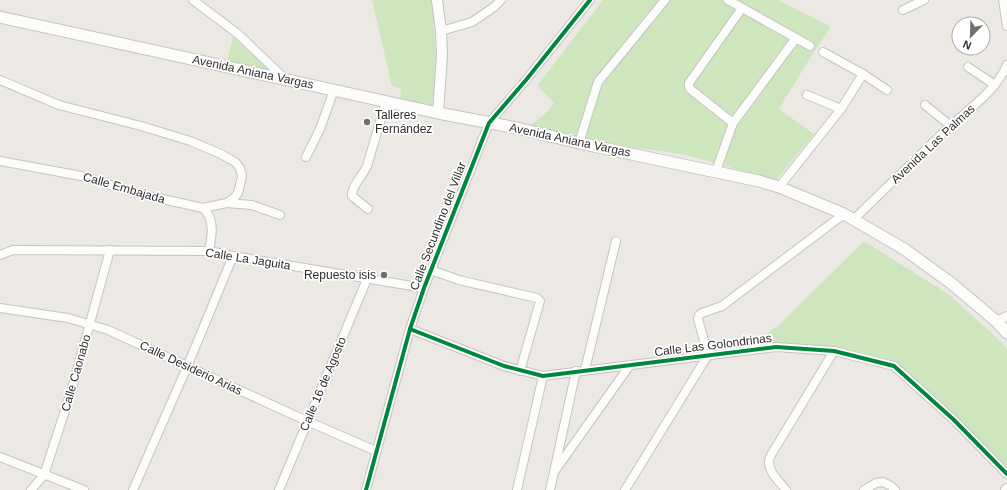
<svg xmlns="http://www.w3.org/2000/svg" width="1007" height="490" font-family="Helvetica,sans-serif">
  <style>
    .green { fill: #cee6be }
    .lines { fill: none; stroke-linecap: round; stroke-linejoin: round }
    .minor-casing { stroke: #c5c4c5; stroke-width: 10 }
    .tertiary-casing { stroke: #c5c4c5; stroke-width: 12 }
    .secondary-casing { stroke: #c5c4c5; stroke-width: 13 }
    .minor { stroke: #fcfcfb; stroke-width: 8 }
    .tertiary { stroke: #fcfcfb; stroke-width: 10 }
    .secondary { stroke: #fcfcfb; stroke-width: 11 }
    .cycleway-casing { stroke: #fff; stroke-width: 6 }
    .cycleway { stroke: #00873e; stroke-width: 4 }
    .poi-dot { fill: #706f6e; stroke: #fff; stroke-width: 1.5 }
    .labels { text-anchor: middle; stroke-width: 3.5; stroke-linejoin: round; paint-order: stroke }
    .street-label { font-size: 12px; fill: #2e2e2e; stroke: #fff }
    .poi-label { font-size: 12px; fill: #2e2e2e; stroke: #fff; text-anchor: start }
  </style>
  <rect width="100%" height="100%" fill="#ece8e4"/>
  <g class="green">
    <polygon points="372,0 432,0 436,55 435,107 400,99 401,89 392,86"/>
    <polygon points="603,0 777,0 831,27 815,50 779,109 814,134 776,180 682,154 591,142 531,126 549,110 554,103 537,86"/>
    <polygon points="234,33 282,78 227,61"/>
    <polygon points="864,241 948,294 995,336 1007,349 1007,468 894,361 835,346 780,343 750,345 779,325"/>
  </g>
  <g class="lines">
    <defs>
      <g id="minor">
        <polyline points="193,0 238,34 285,79"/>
        <polyline points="728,0 810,46"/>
        <polyline points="1003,0 1007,26"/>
        <polyline points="903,10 924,0"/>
        <polyline points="441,31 472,22 494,7 501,0"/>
        <polyline points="823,52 863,74 887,90"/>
        <polyline points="968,67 995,85"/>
        <polyline points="0,80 59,105 141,126 190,141 221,154 235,162 240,168 242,176 238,193 234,198 227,203 203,208"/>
        <polyline points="807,95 841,109"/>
        <polyline points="925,105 951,126"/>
        <polyline points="733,123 690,89 689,86 689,83 742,8"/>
        <polyline points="579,143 598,82 665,0"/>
        <polyline points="306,157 320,129 334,90"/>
        <path d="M0,161l81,15 63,19 59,13c2,2 4,5 6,8 5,11 2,24 0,35"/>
        <polyline points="716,171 733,123 796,38"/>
        <polyline points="779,187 841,109 863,74"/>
        <polyline points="227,203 252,205 280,215"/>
        <path d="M368,209l-16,-13c-1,-9 11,-21 15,-30l19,-64"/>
        <path d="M854,219c32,-31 63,-61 95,-92 21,-19 46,-35 58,-62"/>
        <polyline points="0,255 13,250 209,251 233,256 424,288"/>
        <polyline points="431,270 459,280 537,298 540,301 520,371"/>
        <polyline points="0,308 68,318 108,330 307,421 376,451"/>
        <polyline points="996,321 1007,316"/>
        <polyline points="410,329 504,366 543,376 776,347 834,351 894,366 954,420 1007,474"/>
        <polyline points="585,370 616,241"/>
        <polyline points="0,457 84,490"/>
        <polyline points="554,472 630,365"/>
        <polyline points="31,490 44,475 71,392 110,250"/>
        <polyline points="133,490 187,367 233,256"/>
        <polyline points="279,490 367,279"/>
        <polyline points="366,490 410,329 424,288 489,123 526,80 590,0"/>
        <polyline points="517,490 543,376"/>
        <polyline points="550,490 576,371"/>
        <polyline points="625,490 708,355 698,319 699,315 702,313 722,306 844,214"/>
        <path d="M786,490c-6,-8 -18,-18 -17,-29 0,-2 1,-4 2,-6l63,-104"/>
        <polyline points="864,490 876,483 883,482 891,486 895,490"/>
      </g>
      <g id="tertiary">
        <polyline points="437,0 441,31 442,55 438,113"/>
        <polyline points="1006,490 1007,489"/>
      </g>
      <polyline id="secondary" points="0,17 438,113 517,128 579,143 759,181 779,187 844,214 904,249 951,283 996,321 1007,333"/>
    </defs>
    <use href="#minor" class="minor-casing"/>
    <use href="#tertiary" class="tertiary-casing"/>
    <use href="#secondary" class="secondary-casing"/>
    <use href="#minor" class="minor"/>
    <use href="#tertiary" class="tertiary"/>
    <use href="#secondary" class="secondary"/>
    <defs>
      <g id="cycleway">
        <polyline points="410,329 504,366 543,376 776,347 834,351 894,366 954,420 1007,474"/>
        <polyline points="366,490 410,329 424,288 489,123 526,80 590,0"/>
      </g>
    </defs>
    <use href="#cycleway" class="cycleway-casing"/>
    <use href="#cycleway" class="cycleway"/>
  </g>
  <g class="poi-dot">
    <circle cx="367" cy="122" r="4"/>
    <circle cx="384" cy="275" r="4"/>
  </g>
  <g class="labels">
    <g class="street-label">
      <text transform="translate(253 72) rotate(12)" y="4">Avenida Aniana Vargas</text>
      <text transform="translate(570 140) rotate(12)" y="4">Avenida Aniana Vargas</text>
      <text transform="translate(933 144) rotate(-43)" y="4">Avenida Las Palmas</text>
      <text transform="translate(124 188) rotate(16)" y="4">Calle Embajada</text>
      <text transform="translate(438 226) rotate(-69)" y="4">Calle Secundino del Villar</text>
      <text transform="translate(248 259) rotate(9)" y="4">Calle La Jaguita</text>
      <text transform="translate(713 345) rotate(-7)" y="4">Calle Las Golondrinas</text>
      <text transform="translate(191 368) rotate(25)" y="4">Calle Desiderio Arias</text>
      <text transform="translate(76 373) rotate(-74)" y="4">Calle Caonabo</text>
      <text transform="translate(323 384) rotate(-67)" y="4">Calle 16 de Agosto</text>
    </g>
    <g class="poi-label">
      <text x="375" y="119">Talleres<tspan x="375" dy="14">Fernández</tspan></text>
      <text x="376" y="279" text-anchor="end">Repuesto isis</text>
    </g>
  </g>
  <g transform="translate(971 36) rotate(203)"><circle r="19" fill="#ffffff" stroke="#ababab"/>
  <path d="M0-3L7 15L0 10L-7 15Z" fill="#706f6e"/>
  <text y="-6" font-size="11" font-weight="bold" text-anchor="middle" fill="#2e2e2e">N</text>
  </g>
</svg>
